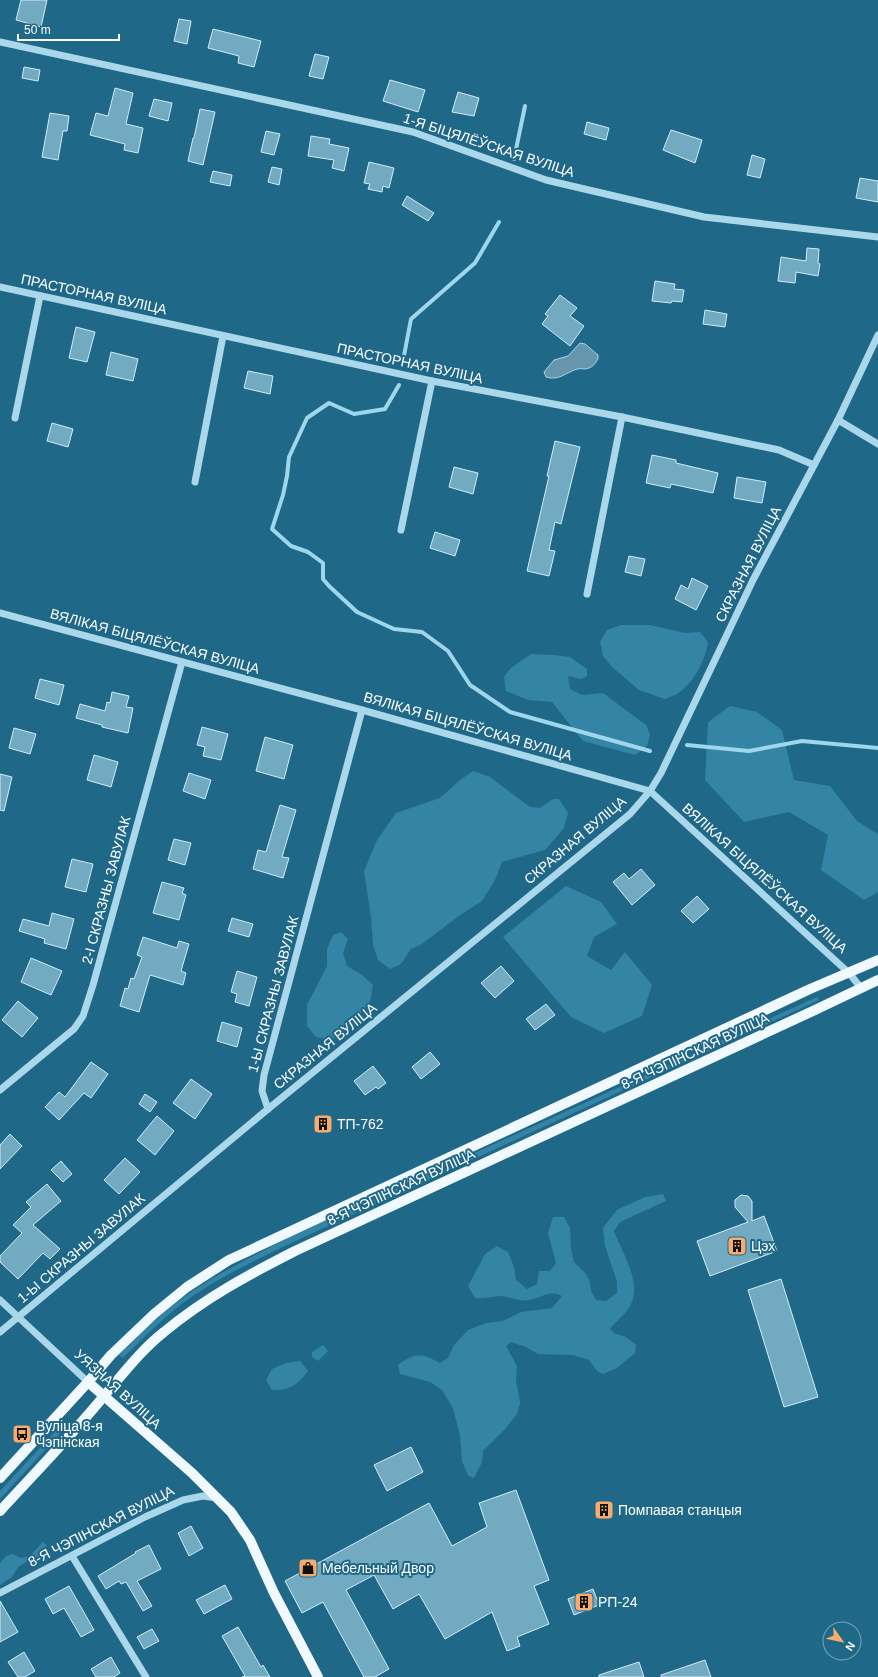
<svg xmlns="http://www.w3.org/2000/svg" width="878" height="1677" font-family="Helvetica,sans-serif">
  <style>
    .green { fill: #3484a5 }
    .water { fill: #6596ac; stroke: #9ed6ec }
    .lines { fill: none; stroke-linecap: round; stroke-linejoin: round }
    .stream { stroke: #9ed6ec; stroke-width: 4 }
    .building { fill: #72aac2; stroke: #cfecf8 }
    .minor { stroke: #aad8ea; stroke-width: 7 }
    .major { stroke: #eff9fe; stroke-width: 10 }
    .labels { text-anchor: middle; stroke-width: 4; stroke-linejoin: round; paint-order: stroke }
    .street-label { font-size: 14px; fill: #fff; stroke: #206888 }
    .poi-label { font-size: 14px; fill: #fff; stroke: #206888; text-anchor: start }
  </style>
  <rect width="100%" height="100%" fill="#206888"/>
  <g class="green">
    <path d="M621,625h29l35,8 15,-1 8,10c-3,19 -14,41 -31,52 -3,2 -8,3 -12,5l-26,-9 -27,-23 -9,-11 -3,-14 7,-12z"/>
    <polygon points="531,654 555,655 570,657 587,669 587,676 581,679 568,676 570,689 582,695 603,693 646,725 650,734 647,746 635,755 583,741 552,702 528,700 506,691 504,677 511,668"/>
    <polygon points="730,706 757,712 782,730 794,780 830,786 857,821 878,834 878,892 864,900 821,870 828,835 789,812 744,822 705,780 708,722"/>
    <polygon points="473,771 490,777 530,807 540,808 553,799 559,799 568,813 564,828 545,850 502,862 495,880 482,901 460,915 422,944 411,949 401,964 390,969 378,960 373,944 371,917 364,871 377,840 396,813 440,798 460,780"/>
    <polygon points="566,886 601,902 617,924 594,937 587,956 611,970 625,952 652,985 642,1016 604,1033 571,1017 503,937"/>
    <polygon points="341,932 348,939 343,953 347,966 362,975 373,985 370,1002 351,1026 332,1040 316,1037 307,1026 307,1005 327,966 327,949 333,935"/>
    <path d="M817,997l2,3 -528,243c-33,16 -67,32 -97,52 -26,18 -49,41 -71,63l-4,-3c23,-23 46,-45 72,-63 31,-21 64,-37 97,-54z"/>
    <path d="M663,1194l3,7 -46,21 -6,9c8,22 29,52 16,75 -4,8 -15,16 -20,23l4,4 12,4 10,8 -1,8 -18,15 -14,6 -6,-3 -8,-11 -16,-5 -35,-1 -12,-7 -15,-5 -5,4 11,20 -1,14 4,23 -3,11 -12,15 -22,22 -1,11 -8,16 -6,-3 -6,-14 -2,-26 -7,-27 -11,-18 -12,-8 -30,-8 -2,-9c18,-13 23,-12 42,-2l8,-5 6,-13 14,-15 18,-7 17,-2 18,-9 31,-4 10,-12c-11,-7 -22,2 -33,4 -10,2 -20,-4 -29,-4 -9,1 -16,3 -25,2l-7,-12 17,-32 12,-8 11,6 6,15 2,13 11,9 10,-5 2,-13h11l6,-8 -8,-30 5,-16h11l6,11 1,20 3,14 12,12 4,8 1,9 5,9 10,1 11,-8v-11l-12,-36 -2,-18 14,-18 28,-13z"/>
    <polygon points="323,1345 328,1351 318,1361 312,1357 312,1352"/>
    <path d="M300,1361l8,10c-11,15 -18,19 -36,19l-6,-10 6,-11 14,-6z"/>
    <polygon points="63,1423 67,1426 0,1499 0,1491"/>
    <polygon points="43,1542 47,1546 47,1554 39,1561 28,1561 18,1567 12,1577 0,1585 0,1563 6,1556 13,1554 21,1558 30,1556"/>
  </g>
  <path class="water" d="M580,343l5,1 13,11v4c-2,3 -5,8 -9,9 -4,2 -8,0 -12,1 -12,4 -18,12 -31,8l-2,-5 10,-12 14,-4z"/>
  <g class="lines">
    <g class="stream">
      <polyline points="514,159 525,106"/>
      <polyline points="403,361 411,319 475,263 499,222"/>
      <polyline points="399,385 385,409 354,414 329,403 307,418 289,457 287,476 283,495 272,529 291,546 308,552 323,563 323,579 329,586 357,612 394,629 422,632 448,651 470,685 510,712 650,751"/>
      <polyline points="687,745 749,751 802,741 878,748"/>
    </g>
  </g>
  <g class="building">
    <polygon points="21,0 47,0 41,27 16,20"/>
    <polygon points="179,19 191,21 187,44 174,41"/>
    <polygon points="213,29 261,41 254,67 238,63 239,56 208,48"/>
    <polygon points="315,54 329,57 323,79 309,76"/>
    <polygon points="24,67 40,70 38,81 22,78"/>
    <polygon points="390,80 425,90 418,112 383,101"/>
    <polygon points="115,88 133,93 126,124 143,128 138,153 124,150 125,144 90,135 96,113 108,116"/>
    <polygon points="458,92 479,98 474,116 452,112"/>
    <polygon points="154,99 172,103 168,121 149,116"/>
    <polygon points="200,109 215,112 203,165 188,161 193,138 194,138"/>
    <polygon points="50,113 69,116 67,131 63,131 58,160 42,157"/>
    <polygon points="587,122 609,128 606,140 584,134"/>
    <polygon points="671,130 702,140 695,163 663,150"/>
    <polygon points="266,131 280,134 274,155 261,152"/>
    <polygon points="311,136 330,139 329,144 349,148 344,171 332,168 334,160 308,156"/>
    <polygon points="752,155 765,159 760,178 747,175"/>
    <polygon points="369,162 394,168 389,188 383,186 382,192 368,189 370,184 364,183"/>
    <polygon points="272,167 282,169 279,185 268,182"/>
    <polygon points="213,171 232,175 230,186 210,182"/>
    <polygon points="860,178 878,181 878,202 856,198"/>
    <polygon points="407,196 434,213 428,221 402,205"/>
    <polygon points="807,248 819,249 818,263 820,264 818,276 796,272 795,283 778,281 781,257 806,261"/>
    <polygon points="655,281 675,284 674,289 684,290 682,302 672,301 671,303 652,301"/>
    <polygon points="560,295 577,308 570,316 584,326 570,346 542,324 548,316 545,314"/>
    <polygon points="705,310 727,314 725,327 703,324"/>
    <polygon points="76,327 95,332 87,362 69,358"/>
    <polygon points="111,352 138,359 133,381 106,375"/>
    <polygon points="248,371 273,376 270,394 244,388"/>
    <polygon points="52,423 73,429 68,447 47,441"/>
    <polygon points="555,441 580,447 561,524 555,522 549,550 555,551 549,576 527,571 549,476 547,476"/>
    <polygon points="652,455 676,460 676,463 718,473 713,493 671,484 670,488 646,483"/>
    <polygon points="454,467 478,473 473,494 449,487"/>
    <polygon points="737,477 766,482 762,503 734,498"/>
    <polygon points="435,532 460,540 455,556 430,548"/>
    <polygon points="629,556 645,559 641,576 625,572"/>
    <polygon points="692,578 708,586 696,610 675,599 681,585 688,589"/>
    <polygon points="40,679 64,685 59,705 35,698"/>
    <polygon points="112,692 129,696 126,707 133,708 128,733 102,727 102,725 76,718 80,704 105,711 107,702 110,703"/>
    <polygon points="202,727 228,734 221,760 203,756 205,747 197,745"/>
    <polygon points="14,728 36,734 30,754 9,748"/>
    <polygon points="265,737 293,745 284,779 256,771"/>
    <polygon points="94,755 118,762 111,787 87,780"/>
    <polygon points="189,773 211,780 205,799 183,791"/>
    <polygon points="0,774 12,777 4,811 0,810"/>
    <polygon points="280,805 296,810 282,857 289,858 283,878 253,869 258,850 266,852"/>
    <polygon points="174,839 191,843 185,865 168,860"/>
    <polygon points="72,859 93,864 86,892 65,887"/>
    <polygon points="641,869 655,885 632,905 613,882 624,873 629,879"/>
    <polygon points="162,882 184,888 182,893 186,895 179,920 153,913"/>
    <polygon points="697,896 709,909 693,923 681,911"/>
    <polygon points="52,913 74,919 66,949 44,943 45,939 19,931 23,919 49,926"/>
    <polygon points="232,918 253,924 249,937 228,931"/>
    <polygon points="143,937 177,948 179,941 189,944 181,971 186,973 183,985 150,975 139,1012 120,1006 125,988 128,989 131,978 134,979 142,957 137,955"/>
    <polygon points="31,958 62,971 51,995 21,982"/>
    <polygon points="501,966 514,981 495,998 481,983"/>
    <polygon points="237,971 257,977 249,1006 235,1002 237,994 231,992"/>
    <polygon points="18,1001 38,1018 22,1037 2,1020"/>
    <polygon points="546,1004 555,1015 535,1030 526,1019"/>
    <polygon points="222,1022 242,1028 237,1047 217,1041"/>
    <polygon points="430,1052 440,1064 421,1079 412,1067"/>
    <polygon points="91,1062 108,1074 91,1098 84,1093 59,1120 45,1107 59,1092 65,1097"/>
    <polygon points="373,1066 386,1083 378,1089 376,1087 365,1095 354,1081"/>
    <polygon points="191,1079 212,1094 195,1119 173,1103"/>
    <polygon points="145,1094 157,1102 150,1112 139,1104"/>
    <polygon points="157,1116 174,1131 155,1155 137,1140"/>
    <polygon points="10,1134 22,1146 0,1169 0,1145"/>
    <polygon points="125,1158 140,1172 119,1194 104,1180"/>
    <polygon points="61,1161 72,1174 63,1182 51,1170"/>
    <polygon points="47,1184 61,1201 33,1225 60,1249 50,1259 43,1253 18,1279 0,1262 0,1256 22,1233 13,1225 31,1207 26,1202"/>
    <polygon points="741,1195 748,1196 752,1201 752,1221 764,1216 777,1251 710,1276 697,1241 748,1222 735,1207 735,1200"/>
    <polygon points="781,1279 818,1397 784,1407 748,1290"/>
    <polygon points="411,1447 423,1472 387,1491 374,1465"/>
    <polygon points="516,1490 549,1580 534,1586 549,1624 517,1637 520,1646 507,1651 492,1612 445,1639 419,1594 393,1609 374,1575 346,1590 389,1669 375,1677 364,1677 323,1602 302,1613 285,1581 429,1503 452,1546 487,1527 479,1503"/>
    <polygon points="608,1502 613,1514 601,1519 596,1507"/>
    <polygon points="191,1526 203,1548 189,1556 178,1533"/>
    <polygon points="149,1545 161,1569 137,1581 152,1606 143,1611 126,1582 121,1584 119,1581 106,1589 98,1576 136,1553 135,1552"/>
    <polygon points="225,1585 232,1599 204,1614 196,1600"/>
    <polygon points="69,1586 94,1630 81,1637 64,1608 53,1614 45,1599"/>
    <polygon points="593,1589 599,1605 574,1615 568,1599"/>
    <polygon points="0,1601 18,1632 0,1642"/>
    <polygon points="238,1627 261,1667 263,1665 270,1677 242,1677 245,1676 222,1636"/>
    <polygon points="152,1629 159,1641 144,1649 137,1637"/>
    <polygon points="24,1652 35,1671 25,1677 18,1677 8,1662"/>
    <polygon points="111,1657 120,1673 114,1677 96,1677 91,1669"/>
    <polygon points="705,1660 711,1677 661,1677 661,1675"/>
    <polygon points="639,1662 644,1677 599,1677 599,1675"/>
  </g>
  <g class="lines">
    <g class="minor">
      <polyline points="0,42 413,132 546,180 704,217 878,237"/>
      <polyline points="0,287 432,381 622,417 779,450 814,465"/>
      <polyline points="15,418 40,296"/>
      <polyline points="838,420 878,444"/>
      <polyline points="195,482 223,336"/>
      <polyline points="401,530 432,381"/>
      <polyline points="587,594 622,417"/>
      <polyline points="0,613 362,710 650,791 849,973 861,988"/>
      <polyline points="0,1090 74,1029 83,1016 93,985 182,662"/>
      <polyline points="268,1109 630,814 650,791 661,773 753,580 838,420 878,335"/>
      <polyline points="0,1300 88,1382"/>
      <polyline points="0,1332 268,1109 262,1091 264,1075 362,710"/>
      <polyline points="72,1556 146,1677"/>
      <polyline points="0,1593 145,1517 183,1500 203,1496 217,1498"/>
    </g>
    <g class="major">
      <polyline points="88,1382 192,1473 231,1512 250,1540 274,1593 318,1677"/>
      <polyline points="0,1478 88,1382 111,1355 154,1314 187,1287 229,1260 810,989 878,960"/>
      <path d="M0,1511c35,-38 71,-75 104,-115 19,-22 37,-46 60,-64 41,-34 84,-57 131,-81l520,-241 63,-30"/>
    </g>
  </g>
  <defs>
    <symbol id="building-square" viewBox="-11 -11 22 22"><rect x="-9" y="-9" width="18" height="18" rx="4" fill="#f8ac6b" stroke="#206888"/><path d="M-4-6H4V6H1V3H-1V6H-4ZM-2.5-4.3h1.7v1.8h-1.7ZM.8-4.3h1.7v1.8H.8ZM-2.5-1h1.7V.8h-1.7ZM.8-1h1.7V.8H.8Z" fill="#111"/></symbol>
    <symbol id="bus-square" viewBox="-11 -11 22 22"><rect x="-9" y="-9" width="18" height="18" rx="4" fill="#f8ac6b" stroke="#206888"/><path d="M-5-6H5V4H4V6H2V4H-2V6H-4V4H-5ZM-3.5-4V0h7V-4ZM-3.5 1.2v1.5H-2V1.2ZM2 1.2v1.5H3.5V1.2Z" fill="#111"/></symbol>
    <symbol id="shop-square" viewBox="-11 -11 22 22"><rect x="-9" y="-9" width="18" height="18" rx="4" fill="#f8ac6b" stroke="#206888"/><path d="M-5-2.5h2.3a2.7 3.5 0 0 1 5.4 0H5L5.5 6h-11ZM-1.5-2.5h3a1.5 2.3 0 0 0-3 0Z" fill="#111"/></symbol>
  </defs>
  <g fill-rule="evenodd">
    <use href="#building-square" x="312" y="1113" width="22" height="22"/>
    <use href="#building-square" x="726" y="1235" width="22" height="22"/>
    <use href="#bus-square" x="11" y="1423" width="22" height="22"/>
    <use href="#building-square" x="593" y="1499" width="22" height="22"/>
    <use href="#shop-square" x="297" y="1557" width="22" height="22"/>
    <use href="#building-square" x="573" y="1591" width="22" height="22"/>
  </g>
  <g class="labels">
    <g class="street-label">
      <text transform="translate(489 145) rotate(18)" y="5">1-Я БІЦЯЛЁЎСКАЯ ВУЛІЦА</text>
      <text transform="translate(94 294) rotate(12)" y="5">ПРАСТОРНАЯ ВУЛІЦА</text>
      <text transform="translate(410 363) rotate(12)" y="5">ПРАСТОРНАЯ ВУЛІЦА</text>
      <text transform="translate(748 564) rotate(-63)" y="5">СКРАЗНАЯ ВУЛІЦА</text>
      <text transform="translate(155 641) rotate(15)" y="5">ВЯЛІКАЯ БІЦЯЛЁЎСКАЯ ВУЛІЦА</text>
      <text transform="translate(468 726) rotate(16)" y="5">ВЯЛІКАЯ БІЦЯЛЁЎСКАЯ ВУЛІЦА</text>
      <text transform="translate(575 840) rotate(-40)" y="5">СКРАЗНАЯ ВУЛІЦА</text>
      <text transform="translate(765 878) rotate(42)" y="5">ВЯЛІКАЯ БІЦЯЛЁЎСКАЯ ВУЛІЦА</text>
      <text transform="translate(106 890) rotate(-75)" y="5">2-І СКРАЗНЫ ЗАВУЛАК</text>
      <text transform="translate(273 994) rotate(-75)" y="5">1-Ы СКРАЗНЫ ЗАВУЛАК</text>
      <text transform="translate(325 1046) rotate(-39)" y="5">СКРАЗНАЯ ВУЛІЦА</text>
      <text transform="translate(695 1051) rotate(-25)" y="5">8-Я ЧЭПІНСКАЯ ВУЛІЦА</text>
      <text transform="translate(401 1187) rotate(-25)" y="5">8-Я ЧЭПІНСКАЯ ВУЛІЦА</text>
      <text transform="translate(81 1248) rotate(-40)" y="5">1-Ы СКРАЗНЫ ЗАВУЛАК</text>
      <text transform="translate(118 1389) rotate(42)" y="5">УЯЗНАЯ ВУЛІЦА</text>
      <text transform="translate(101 1526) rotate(-27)" y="5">8-Я ЧЭПІНСКАЯ ВУЛІЦА</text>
    </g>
    <g class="poi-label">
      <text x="337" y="1129">ТП-762</text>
      <text x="751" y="1251">Цэх</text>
      <text x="36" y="1431">Вуліца 8-я<tspan x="36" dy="16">Чэпінская</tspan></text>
      <text x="618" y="1515">Помпавая станцыя</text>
      <text x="322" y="1573">Мебельный Двор</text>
      <text x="598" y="1607">РП-24</text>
    </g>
  </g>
  <g transform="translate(842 1641) rotate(123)"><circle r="19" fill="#206888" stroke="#79a4b8"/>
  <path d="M0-3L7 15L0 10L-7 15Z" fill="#f8ac6b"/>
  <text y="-6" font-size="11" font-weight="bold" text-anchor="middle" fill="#ffffff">N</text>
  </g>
  <path d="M18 34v6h101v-6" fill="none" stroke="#ffffff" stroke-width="2"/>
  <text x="24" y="34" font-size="12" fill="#ffffff" stroke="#206888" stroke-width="3" paint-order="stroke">50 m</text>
</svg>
